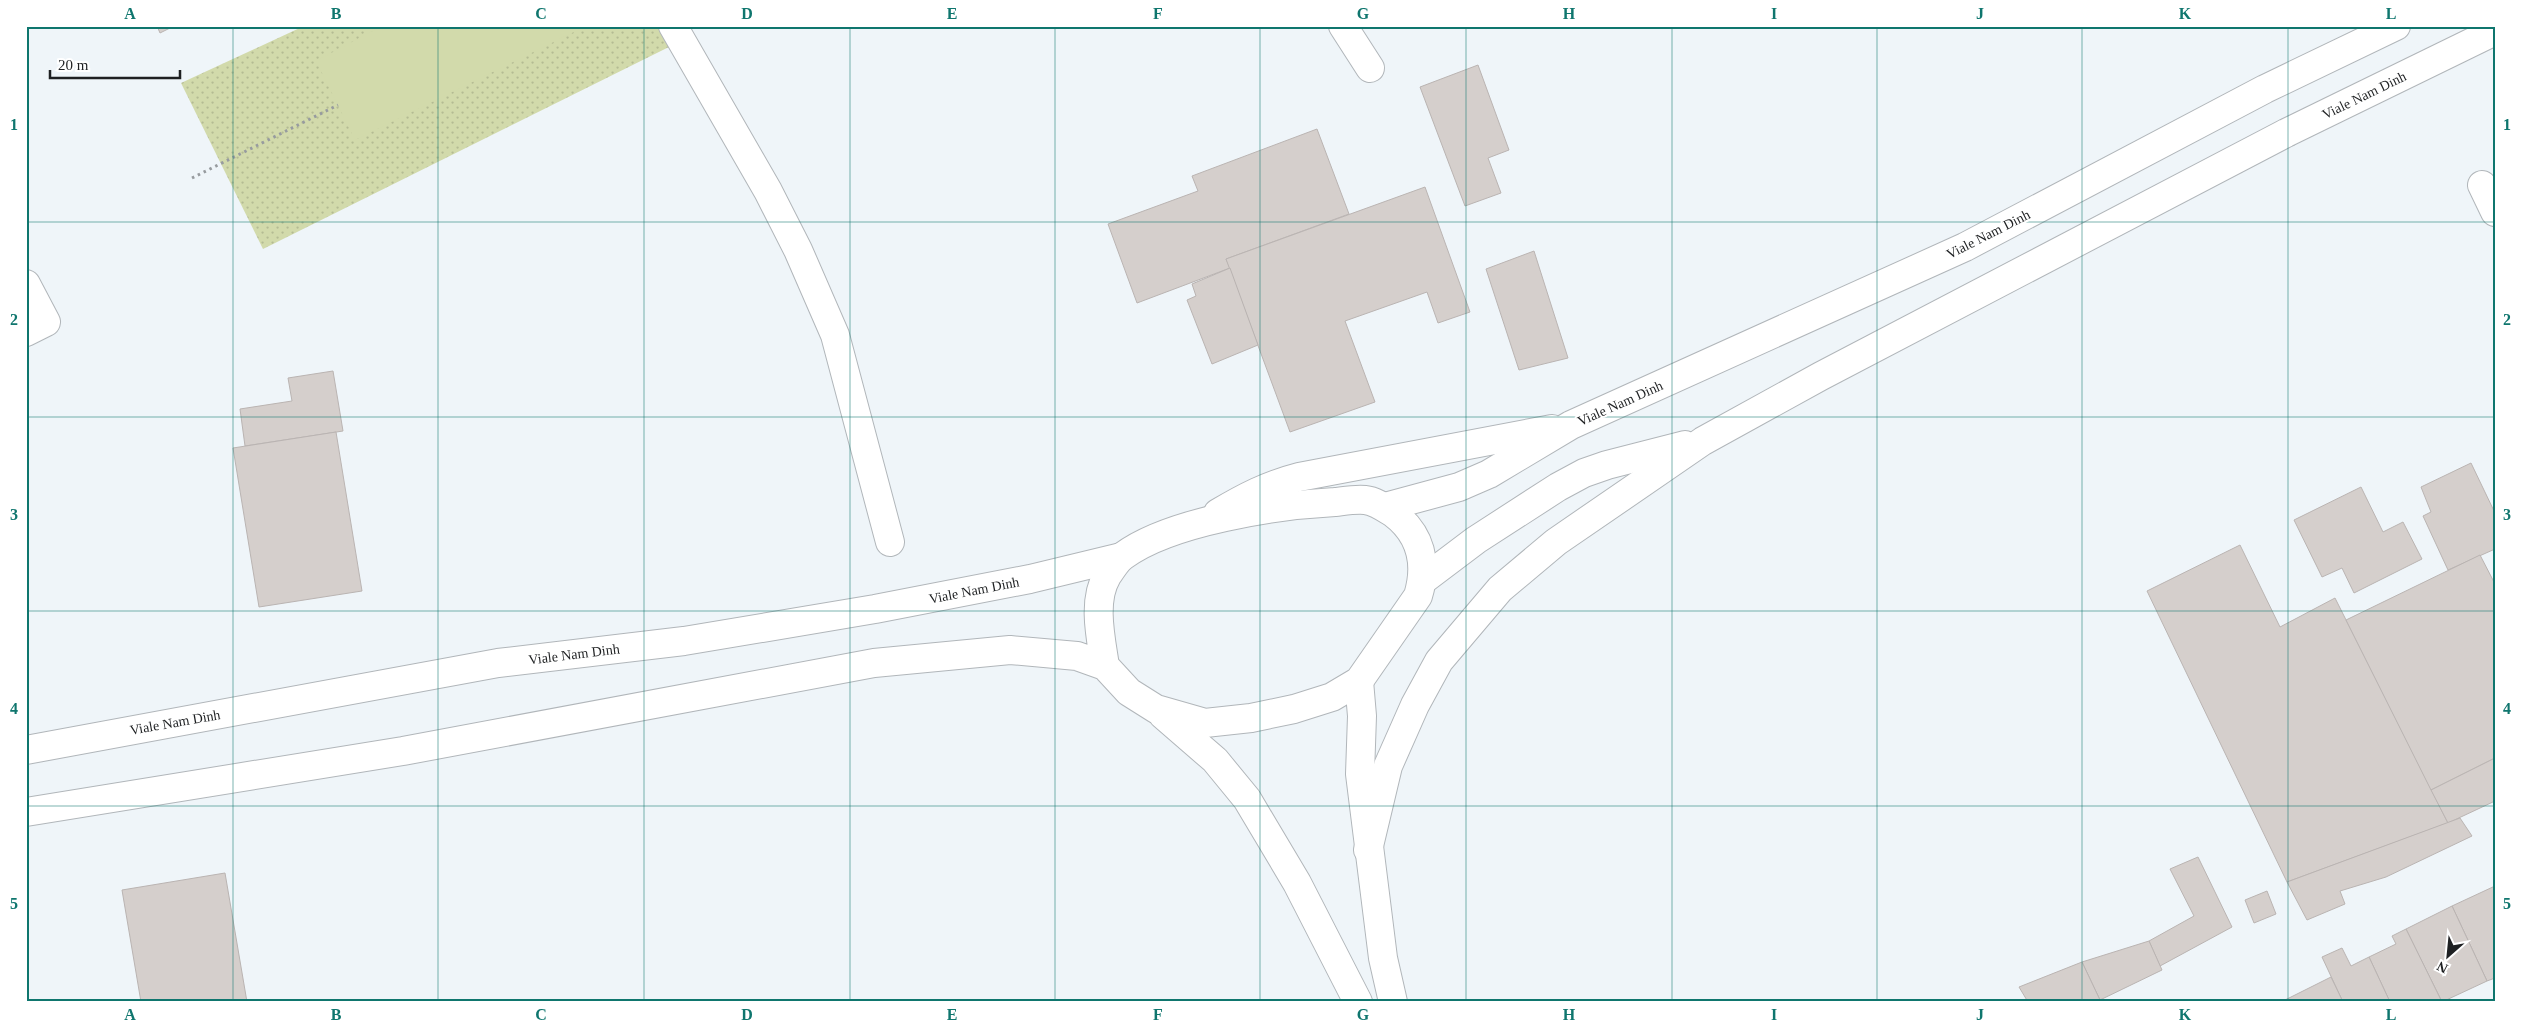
<svg xmlns="http://www.w3.org/2000/svg" width="2521" height="1028" font-family="Georgia,serif">
  <style>
    .grass { fill: url(#grass-dots) }
    .pitch { fill: #d2daab }
    .building { fill: #d5cfcc; stroke: #bab4b2 }
    .lines { fill: none; stroke-linecap: round; stroke-linejoin: round }
    .minor-casing { stroke: #b1b6ba; stroke-width: 30 }
    .major-casing { stroke: #b1b6ba; stroke-width: 30 }
    .path { stroke: #979b9f; stroke-width: 3; stroke-dasharray: 2.5 4; stroke-linecap: butt }
    .minor { stroke: #fff; stroke-width: 28 }
    .major { stroke: #fff; stroke-width: 28 }
    .major-bridge-casing { stroke: #b1b6ba; stroke-width: 30; stroke-linecap: butt }
    .major-bridge { stroke: #fff; stroke-width: 28 }
    .grid { fill: none; stroke: #0f766e; stroke-width: 1; stroke-opacity: 0.55 }
    .labels { text-anchor: middle; stroke-width: 4; stroke-linejoin: round; paint-order: stroke }
    .street-label { font-size: 14px; fill: #1e2022; stroke: #fff }
    .neatline { fill: none; stroke: #0f766e; stroke-width: 2 }
    .grid-label { font-size: 16px; text-anchor: middle; font-weight: bold; fill: #0f766e }
  </style>
  <defs>
    <pattern id="grass-dots" width="8" height="8" patternUnits="userSpaceOnUse" patternTransform="scale(1.25)"><rect width="8" height="8" fill="#d2daab"/><path d="M2 2h.1M6 6h.1" fill="none" stroke="#b4bb93" stroke-width="1.8" stroke-linecap="round"/></pattern>
  </defs>
  <rect width="100%" height="100%" fill="#eff5f9"/>
  <polygon class="grass" points="304,26 673,26 681,41 263,249 181,83"/>
  <polygon class="pitch" points="382,26 586,26 355,140 316,61"/>
  <g class="building">
    <polygon points="157,26 174,26 160,33"/>
    <polygon points="1478,65 1509,150 1488,158 1501,193 1465,206 1420,87"/>
    <polygon points="1317,129 1349,214 1226,259 1230,268 1137,303 1108,224 1198,191 1192,176"/>
    <polygon points="1425,187 1470,312 1438,323 1427,292 1345,321 1375,402 1290,432 1226,259"/>
    <polygon points="1534,251 1568,358 1519,370 1486,269"/>
    <polygon points="1230,268 1258,345 1212,364 1187,300 1196,296 1192,284"/>
    <polygon points="333,371 343,431 245,446 240,409 292,401 288,378"/>
    <polygon points="336,432 362,591 259,607 233,448"/>
    <polygon points="2471,463 2495,513 2495,549 2448,570 2423,516 2431,512 2421,487"/>
    <polygon points="2361,487 2383,532 2403,522 2422,559 2354,593 2342,568 2322,577 2294,520"/>
    <polygon points="2240,545 2280,627 2335,598 2448,823 2287,882 2147,591"/>
    <polygon points="2480,555 2495,584 2495,758 2431,790 2346,620"/>
    <polygon points="2495,758 2495,801 2448,823 2431,790"/>
    <polygon points="2460,818 2472,836 2386,877 2340,891 2345,904 2307,920 2287,882"/>
    <polygon points="2198,857 2232,927 2160,966 2149,941 2194,916 2170,869"/>
    <polygon points="225,873 247,1002 141,1002 122,890"/>
    <polygon points="2495,886 2495,978 2487,981 2452,906"/>
    <polygon points="2267,891 2276,914 2254,923 2245,900"/>
    <polygon points="2452,906 2487,981 2442,1002 2406,929"/>
    <polygon points="2406,929 2442,1002 2390,1002 2369,957 2396,944 2392,936"/>
    <polygon points="2149,941 2162,970 2100,1000 2082,962"/>
    <polygon points="2342,948 2351,966 2369,957 2390,1002 2343,1002 2322,957"/>
    <polygon points="2082,962 2100,1000 2028,1002 2019,987"/>
    <polygon points="2331,977 2343,1002 2281,1002"/>
  </g>
  <g class="lines">
    <defs>
      <g id="minor">
        <polyline points="673,26 768,191 798,250 835,335 890,542"/>
        <polyline points="1343,26 1370,68"/>
        <polyline points="2482,185 2495,212"/>
        <polyline points="26,284 46,322 26,332"/>
      </g>
      <g id="major">
        <polyline points="1385,507 1459,487 1489,474 1571,425 1965,247 2265,89 2396,26"/>
        <path d="M1218,513c27,-16 50,-28 81,-36l253,-48"/>
        <polyline points="1423,580 1476,540 1558,487 1584,473 1607,465 1685,445"/>
        <polyline points="1359,681 1362,716 1360,774 1383,958 1393,1002"/>
        <polyline points="1163,715 1215,760 1247,799 1297,883 1358,1002"/>
        <polyline points="26,750 498,663 684,641 875,609 1030,579 1121,557"/>
        <path d="M26,812l377,-61 471,-88 136,-13 67,6 28,10 24,26 27,17 49,14 46,-5 43,-9 38,-12 27,-16 59,-85c10,-33 3,-62 -25,-83 -8,-5 -18,-12 -28,-13 -9,-1 -21,1 -30,2 -58,3 -165,19 -212,54 -6,4 -12,14 -16,20 -15,25 -6,63 -2,90"/>
        <polyline points="1368,850 1388,766 1415,705 1439,661 1500,589 1556,542 1703,441 1821,376 2286,133"/>
      </g>
    </defs>
    <use href="#minor" class="minor-casing"/>
    <use href="#major" class="major-casing"/>
    <polyline class="path" points="192,178 338,105"/>
    <use href="#minor" class="minor"/>
    <use href="#major" class="major"/>
    <defs>
      <polyline id="major-bridge" points="2286,133 2495,31"/>
    </defs>
    <use href="#major-bridge" class="major-bridge-casing"/>
    <use href="#major-bridge" class="major-bridge"/>
  </g>
  <path class="grid" d="M233,26v976M438,26v976M644,26v976M850,26v976M1055,26v976M1260,26v976M1466,26v976M1672,26v976M1877,26v976M2082,26v976M2288,26v976M26,222h2469M26,417h2469M26,611h2469M26,806h2469"/>
  <g class="labels">
    <g class="street-label">
      <text transform="translate(2364 95) rotate(-26)" y="5">Viale Nam Dinh</text>
      <text transform="translate(1988 234) rotate(-27)" y="5">Viale Nam Dinh</text>
      <text transform="translate(1620 403) rotate(-24)" y="5">Viale Nam Dinh</text>
      <text transform="translate(974 590) rotate(-11)" y="5">Viale Nam Dinh</text>
      <text transform="translate(574 654) rotate(-7)" y="5">Viale Nam Dinh</text>
      <text transform="translate(175 722) rotate(-10)" y="5">Viale Nam Dinh</text>
    </g>
  </g>
  <rect width="2521" height="1028" fill="none" stroke="#ffffff" stroke-width="55"/>
  <g transform="translate(2448 956) rotate(207)" stroke="#ffffff" stroke-width="4" paint-order="stroke">
  <path d="M0-4L9 19L0 12L-9 19Z" fill="#1e2022"/>
  <text y="-8" font-size="14" font-weight="bold" text-anchor="middle" fill="#1e2022">N</text>
  </g>
  <path d="M50 70v8h130v-8" fill="none" stroke="#1e2022" stroke-width="2.5"/>
  <text x="58" y="70" font-size="15" fill="#1e2022" stroke="#ffffff" stroke-width="4" paint-order="stroke">20 m</text>
  <rect x="28" y="28" width="2466" height="972" class="neatline"/>
  <g class="grid-label">
    <text x="130" y="19">A</text>
    <text x="336" y="19">B</text>
    <text x="541" y="19">C</text>
    <text x="747" y="19">D</text>
    <text x="952" y="19">E</text>
    <text x="1158" y="19">F</text>
    <text x="1363" y="19">G</text>
    <text x="1569" y="19">H</text>
    <text x="1774" y="19">I</text>
    <text x="1980" y="19">J</text>
    <text x="2185" y="19">K</text>
    <text x="2391" y="19">L</text>
    <text x="14" y="130">1</text>
    <text x="2507" y="130">1</text>
    <text x="14" y="325">2</text>
    <text x="2507" y="325">2</text>
    <text x="14" y="520">3</text>
    <text x="2507" y="520">3</text>
    <text x="14" y="714">4</text>
    <text x="2507" y="714">4</text>
    <text x="14" y="909">5</text>
    <text x="2507" y="909">5</text>
    <text x="130" y="1020">A</text>
    <text x="336" y="1020">B</text>
    <text x="541" y="1020">C</text>
    <text x="747" y="1020">D</text>
    <text x="952" y="1020">E</text>
    <text x="1158" y="1020">F</text>
    <text x="1363" y="1020">G</text>
    <text x="1569" y="1020">H</text>
    <text x="1774" y="1020">I</text>
    <text x="1980" y="1020">J</text>
    <text x="2185" y="1020">K</text>
    <text x="2391" y="1020">L</text>
  </g>
</svg>
